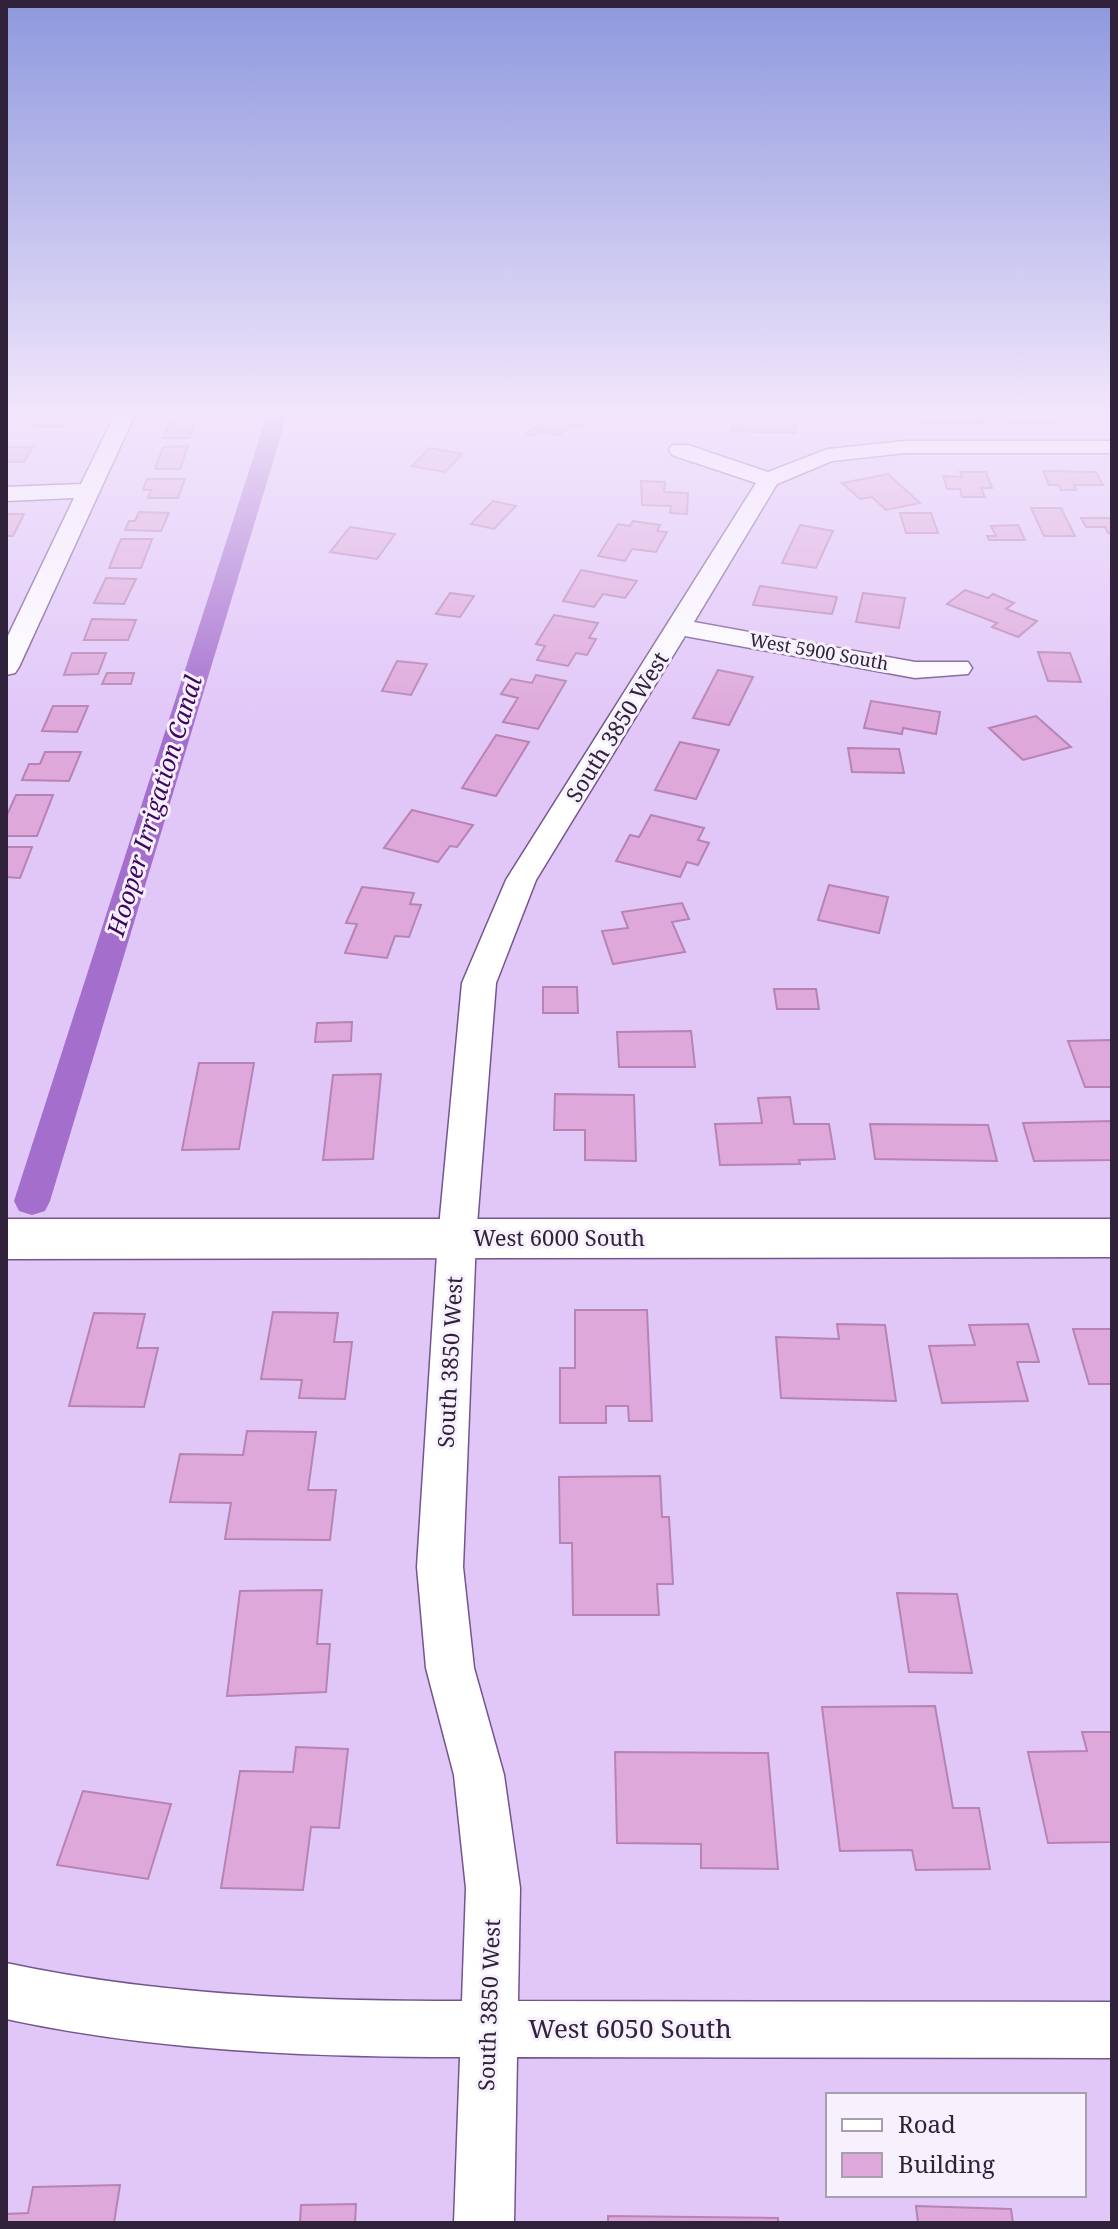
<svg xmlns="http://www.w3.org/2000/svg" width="1118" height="2229" font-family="'Noto Serif',serif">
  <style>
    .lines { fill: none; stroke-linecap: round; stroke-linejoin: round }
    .canal { fill: #a46ecd; fill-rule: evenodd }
    .building { fill: #dea8da; stroke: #b783b3; stroke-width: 2 }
    .street-casing { stroke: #74568d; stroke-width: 3 }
    .secondary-casing { stroke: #74568d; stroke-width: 3 }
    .street { fill: #fff; fill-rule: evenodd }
    .secondary { fill: #fff; fill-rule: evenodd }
    .labels { text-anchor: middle; stroke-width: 6; stroke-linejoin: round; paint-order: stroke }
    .far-street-label { font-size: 18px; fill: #2f223a; stroke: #f7f1fe }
    .street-label { font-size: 22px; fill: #2f223a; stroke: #f7f1fe }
    .water-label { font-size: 24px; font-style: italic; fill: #400560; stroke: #f7f1fe }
    .near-street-label { font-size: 26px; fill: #2f223a; stroke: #f7f1fe }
  </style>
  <rect width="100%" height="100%" fill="#e1c7f8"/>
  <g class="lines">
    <polygon class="canal" points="268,412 288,412 50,1201 45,1211 32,1215 19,1211 14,1201"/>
  </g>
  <g class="building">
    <polygon points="43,412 72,412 64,427 35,427"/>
    <polygon points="560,412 590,419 580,428 570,425 559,435 540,431 533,436 527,434 545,419 518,413"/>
    <polygon points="740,412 768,413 767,418 797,420 796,433 731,431 733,420 739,421"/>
    <polygon points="831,412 892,412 895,421 832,420"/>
    <polygon points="917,412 980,412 984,423 920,423"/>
    <polygon points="1001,412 1057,412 1062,422 1006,422"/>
    <polygon points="171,420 196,420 189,438 163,438"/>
    <polygon points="188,446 180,469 155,469 163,447"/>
    <polygon points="6,447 33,447 24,462 6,462"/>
    <polygon points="429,448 462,454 445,472 412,466"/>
    <polygon points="1043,471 1096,472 1103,485 1074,485 1076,490 1061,490 1059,485 1049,485"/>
    <polygon points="960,472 986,472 992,488 981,488 985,497 962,497 960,489 947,489 943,476 962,477"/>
    <polygon points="888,474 920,503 886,510 872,497 860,499 842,483"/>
    <polygon points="147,479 185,479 178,498 148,498 151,490 143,490"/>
    <polygon points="641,481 665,482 664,492 688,493 687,514 670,513 671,506 642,505"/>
    <polygon points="493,501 516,506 494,529 471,524"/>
    <polygon points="1031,508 1061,508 1075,536 1044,536"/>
    <polygon points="139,512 169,513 161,531 125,530 129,521 135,521"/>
    <polygon points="900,513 931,513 938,533 906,533"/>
    <polygon points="6,514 24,514 13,536 6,536"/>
    <polygon points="1081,518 1112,518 1112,533 1108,533 1105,527 1086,527"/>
    <polygon points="633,521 660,525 657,531 667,532 656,552 632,549 625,561 598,556 618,524 630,526"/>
    <polygon points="800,525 833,531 816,568 782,563"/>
    <polygon points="1018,525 1025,540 989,540 987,536 996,536 991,526"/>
    <polygon points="350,527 395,534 377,559 330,552"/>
    <polygon points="121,539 152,539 141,568 109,568"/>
    <polygon points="581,570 637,581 625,598 603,594 594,607 563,601"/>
    <polygon points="106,578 136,579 124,604 94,603"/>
    <polygon points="760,586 837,597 832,614 753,605"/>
    <polygon points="965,590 988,598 993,594 1014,603 1006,609 1037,621 1018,637 992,627 997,623 947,604"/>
    <polygon points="450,593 474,596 460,617 436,614"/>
    <polygon points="863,593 905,598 899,628 856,622"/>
    <polygon points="554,615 598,623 589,638 596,639 587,655 576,653 568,666 537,660 545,646 536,644"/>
    <polygon points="92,619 136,620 128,640 84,640"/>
    <polygon points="1038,652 1070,653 1081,682 1048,681"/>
    <polygon points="72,653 106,653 98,674 64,675"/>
    <polygon points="397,661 427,664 411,695 382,691"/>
    <polygon points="718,670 753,677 729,725 693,718"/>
    <polygon points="107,673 134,673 131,684 102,684"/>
    <polygon points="536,675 566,681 538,729 503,722 518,698 501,694 511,679 532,683"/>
    <polygon points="871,701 940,712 936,734 903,728 902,734 864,728"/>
    <polygon points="53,706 88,706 77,732 42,731"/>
    <polygon points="1036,716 1071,747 1023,760 989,728"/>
    <polygon points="496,735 529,742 496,796 462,788"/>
    <polygon points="680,742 719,750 696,799 655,790"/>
    <polygon points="848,748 899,749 904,773 852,772"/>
    <polygon points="45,752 81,752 69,781 22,780 29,764 40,764"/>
    <polygon points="16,795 53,795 37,836 6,836 6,817"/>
    <polygon points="412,810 473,825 457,847 450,846 438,862 384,848"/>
    <polygon points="651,815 704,828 698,840 709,843 698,865 687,862 680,877 616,861 630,835 639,837"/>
    <polygon points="6,847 32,847 20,878 6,877"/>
    <polygon points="829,885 888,897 879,933 818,920"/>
    <polygon points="362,887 414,893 410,904 421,905 409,937 395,936 387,958 345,953 357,924 346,923"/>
    <polygon points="682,903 689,919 672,922 685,952 613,964 602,931 628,928 622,912"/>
    <polygon points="543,987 577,987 578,1013 543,1013"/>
    <polygon points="774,989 816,989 819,1009 777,1009"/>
    <polygon points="352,1022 351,1041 315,1042 317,1023"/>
    <polygon points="691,1031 695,1067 619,1067 617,1032"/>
    <polygon points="1112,1040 1112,1087 1085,1087 1068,1041"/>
    <polygon points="199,1063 254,1063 239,1149 182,1150"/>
    <polygon points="381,1074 373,1159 323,1160 333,1075"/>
    <polygon points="555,1094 634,1095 636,1161 585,1160 585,1130 554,1130"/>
    <polygon points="790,1097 794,1124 829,1124 835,1159 799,1160 800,1164 720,1165 715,1124 762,1123 758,1098"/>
    <polygon points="1112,1121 1112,1160 1034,1161 1023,1123"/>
    <polygon points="870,1124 988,1125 997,1161 875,1159"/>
    <polygon points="575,1310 647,1310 652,1421 629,1421 628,1406 606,1406 606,1423 560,1423 560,1368 575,1368"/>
    <polygon points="273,1312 338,1313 334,1342 352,1342 345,1399 299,1398 302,1380 261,1379"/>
    <polygon points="94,1313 145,1314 137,1348 158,1348 144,1407 69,1406"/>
    <polygon points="837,1324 885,1325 896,1401 781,1398 776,1337 839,1339"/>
    <polygon points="1028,1324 1039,1362 1017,1362 1028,1401 942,1403 929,1346 975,1345 969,1325"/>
    <polygon points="1073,1329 1112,1329 1112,1389 1111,1384 1089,1384"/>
    <polygon points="247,1431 316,1432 308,1490 336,1490 330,1540 225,1539 231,1503 170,1502 180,1454 243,1455"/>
    <polygon points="660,1476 662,1517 669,1517 673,1584 657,1584 659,1615 573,1615 572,1543 560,1543 559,1477"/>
    <polygon points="322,1590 317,1644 330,1644 326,1692 227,1696 240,1591"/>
    <polygon points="897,1593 957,1594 972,1673 909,1672"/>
    <polygon points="935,1706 953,1808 979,1808 990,1869 916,1870 912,1850 840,1851 822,1707"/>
    <polygon points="1082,1732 1112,1732 1112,1842 1048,1843 1028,1752 1087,1751"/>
    <polygon points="296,1747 348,1749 339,1828 311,1827 303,1890 221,1888 240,1771 293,1772"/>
    <polygon points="615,1752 768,1753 778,1869 701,1868 701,1844 617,1843"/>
    <polygon points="83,1791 171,1804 148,1879 57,1865"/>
    <polygon points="120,2185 114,2223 6,2223 6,2214 28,2213 33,2187"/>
    <polygon points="356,2204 355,2223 300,2223 301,2205"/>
    <polygon points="916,2206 1011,2209 1013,2223 918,2223"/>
    <polygon points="608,2216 778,2218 778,2223 608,2223"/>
  </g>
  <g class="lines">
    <defs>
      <g id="street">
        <polygon points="116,412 136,412 19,667 15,673 6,675 6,640 74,498 6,501 6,487 81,484"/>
        <path d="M905,441h207v12h-207l-73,8 -55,23 -83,138 221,40h53l4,6 -4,6 -53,4 -230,-42 -149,244 -40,103 -20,255 -13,329 11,101 30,107 16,113 -2,113 594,1v56l-595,-1 -3,166h-60l6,-166c-151,0 -306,-6 -454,-38v-56c149,32 304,38 456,38l4,-113 -12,-113 -28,-107 -9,-101 21,-329 24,-255 44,-103 250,-397 -84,-28 -3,-5 3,-5h16l80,27 60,-23z"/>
      </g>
      <polygon id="secondary" points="6,1219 1112,1219 1112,1257 6,1259"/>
    </defs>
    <use href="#street" class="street-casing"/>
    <use href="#secondary" class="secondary-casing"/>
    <use href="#street" class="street"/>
    <use href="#secondary" class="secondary"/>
  </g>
  <linearGradient id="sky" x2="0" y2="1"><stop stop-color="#8d98dd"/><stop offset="0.57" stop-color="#f2e6fc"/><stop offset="1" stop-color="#f2e6fc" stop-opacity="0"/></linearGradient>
  <rect width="1118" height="724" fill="url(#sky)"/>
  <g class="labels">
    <g class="far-street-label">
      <text transform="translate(819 652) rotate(10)" y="6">West 5900 South</text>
    </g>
    <g class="street-label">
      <text transform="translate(617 727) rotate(-58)" y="8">South 3850 West</text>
      <text x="559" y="1246">West 6000 South</text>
      <text transform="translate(450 1362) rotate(-87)" y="8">South 3850 West</text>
      <text transform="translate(489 2005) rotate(-88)" y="8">South 3850 West</text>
    </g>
    <g class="water-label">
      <text transform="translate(155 806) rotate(-73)" y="8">Hooper Irrigation Canal</text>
    </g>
    <g class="near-street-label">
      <text x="630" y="2038">West 6050 South</text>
    </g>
  </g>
  <rect width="1118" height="2229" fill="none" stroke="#2f223a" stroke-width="16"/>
  <rect x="826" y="2093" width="260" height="104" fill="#f7f1fe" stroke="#a79eb0" stroke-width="2"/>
  <rect x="842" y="2119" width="40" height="12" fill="#ffffff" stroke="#a79eb0" stroke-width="2"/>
  <text x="898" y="2133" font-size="24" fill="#2f223a">Road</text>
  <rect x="842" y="2153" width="40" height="24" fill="#dea8da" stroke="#a79eb0" stroke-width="2"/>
  <text x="898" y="2173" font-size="24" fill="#2f223a">Building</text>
</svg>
